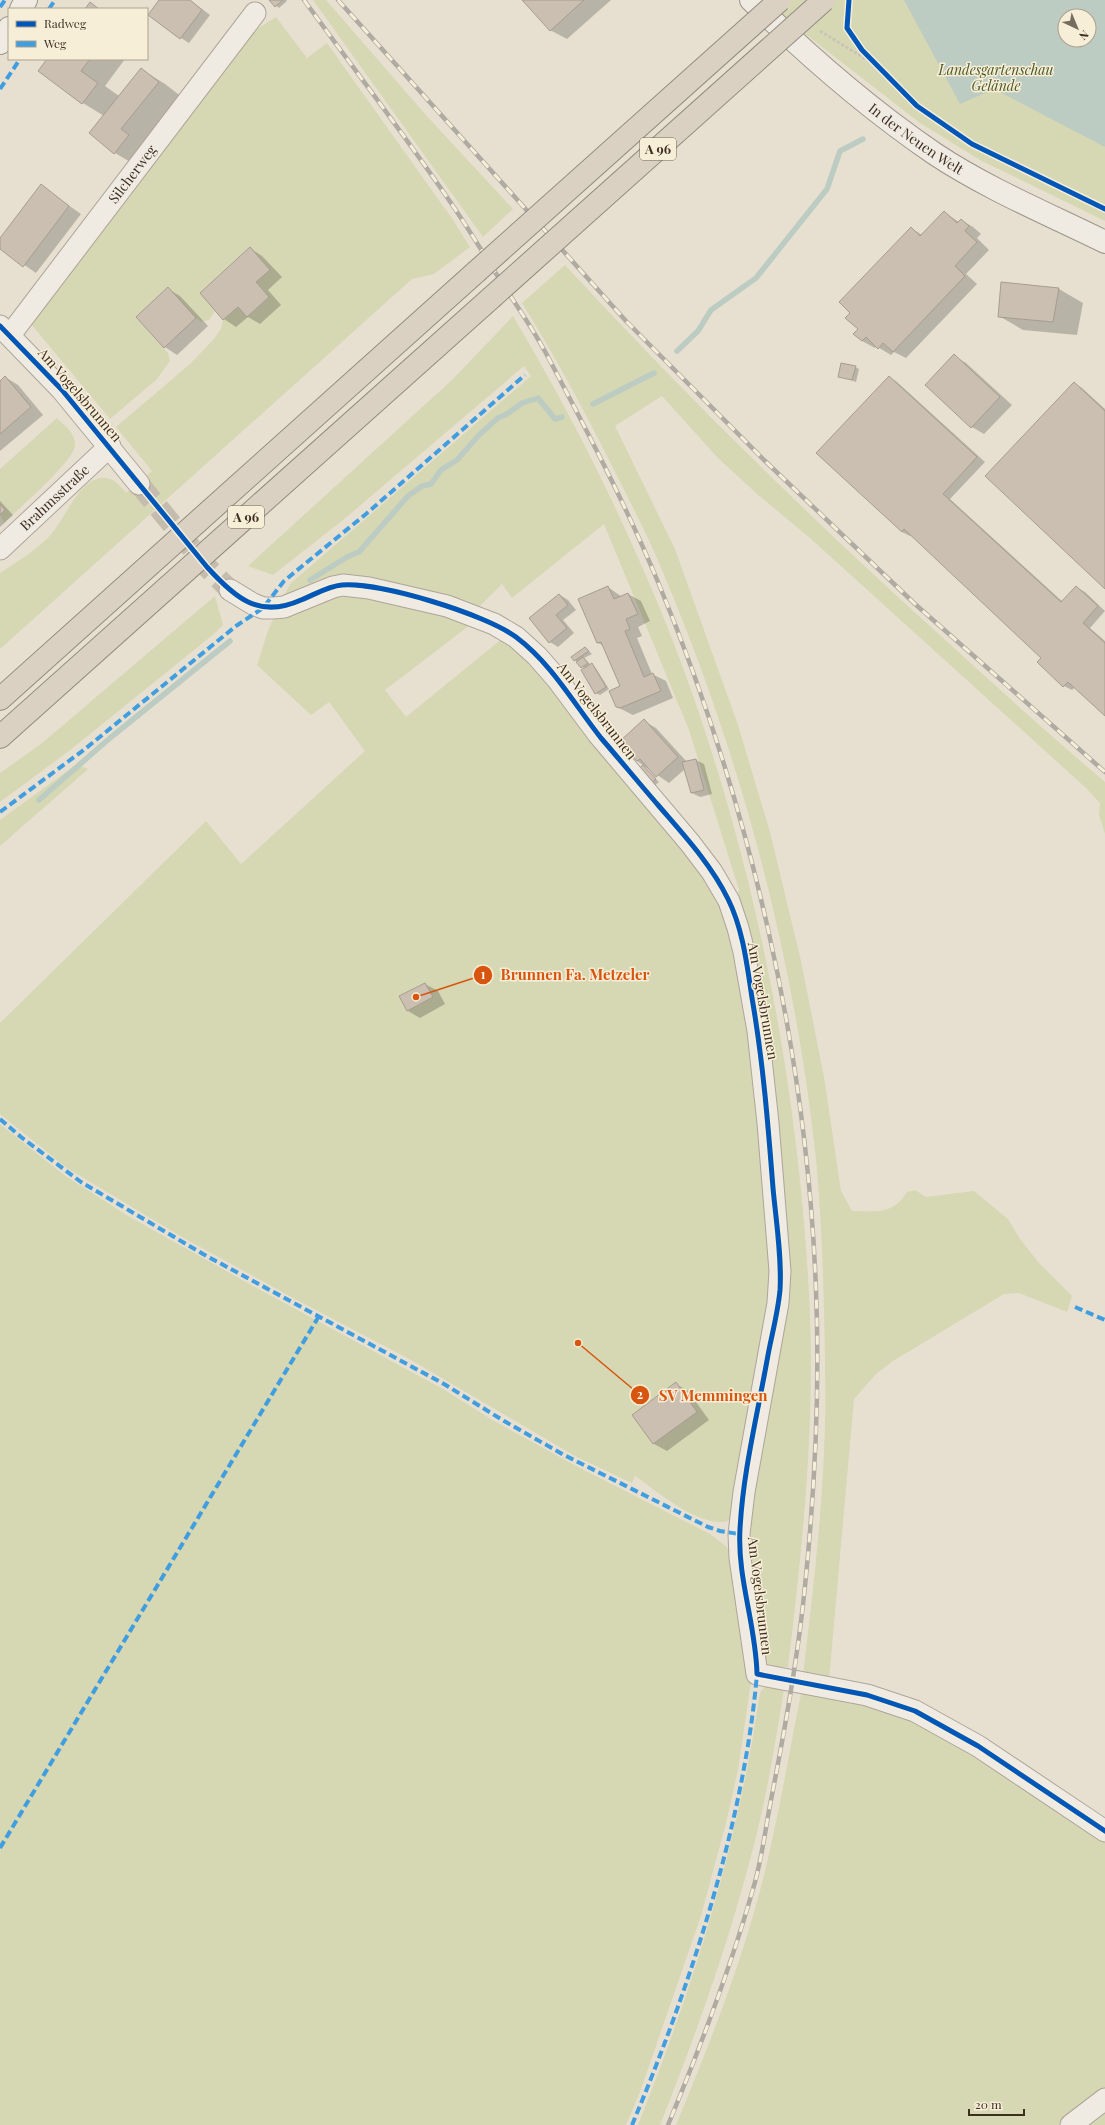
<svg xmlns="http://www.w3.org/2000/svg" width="1105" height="2125" font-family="'Playfair Display',serif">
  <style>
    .green { fill: #d6d7b3; fill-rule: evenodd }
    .water { fill: #bcccc2; fill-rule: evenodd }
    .shadow { fill: #0003 }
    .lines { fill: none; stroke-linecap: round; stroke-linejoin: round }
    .stream { stroke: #bcccc2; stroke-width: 5.5 }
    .building { fill: #cbbfb2; stroke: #a89c90 }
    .street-tunnel { stroke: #c5bcae; stroke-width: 21; stroke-dasharray: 21 10; stroke-linecap: butt }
    .street-casing { stroke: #ada599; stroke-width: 23 }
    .secondary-casing { stroke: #9c958a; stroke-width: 24 }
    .highway-casing { stroke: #928b80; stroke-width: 24 }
    .path { stroke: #c8c2b9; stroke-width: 2.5; stroke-dasharray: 3 2; stroke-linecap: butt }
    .street { stroke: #efebe3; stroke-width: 21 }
    .secondary { stroke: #efebe3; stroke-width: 22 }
    .highway { stroke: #dad1c2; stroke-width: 22 }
    .rail-casing { stroke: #afaaa2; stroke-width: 4.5 }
    .rail { stroke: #f7eed8; stroke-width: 3; stroke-dasharray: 9; stroke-linecap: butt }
    .highway-bridge-casing { stroke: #928b80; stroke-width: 24; stroke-linecap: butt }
    .highway-bridge { stroke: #dad1c2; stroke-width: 22 }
    .quiet { stroke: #3f9de0; stroke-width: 4; stroke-dasharray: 8 4; stroke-linecap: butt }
    .cycleway-casing { stroke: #f7eed8; stroke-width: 8 }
    .cycleway { stroke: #0057b8; stroke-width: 5 }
    .labels { text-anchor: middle; stroke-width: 3; stroke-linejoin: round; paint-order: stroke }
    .shield { fill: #f7eed8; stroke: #756857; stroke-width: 1 }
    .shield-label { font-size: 13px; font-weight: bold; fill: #3d2e20 }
    .park-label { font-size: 14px; font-style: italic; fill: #4d5a26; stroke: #f7eed8 }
    .street-label { font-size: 14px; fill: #3d2e20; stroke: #f7eed8 }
    .leader { fill: none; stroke: #d7550e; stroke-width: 1.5 }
    .callout-dot { fill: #d7550e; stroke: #f7eed8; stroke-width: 1.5 }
    .mark-label { font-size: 12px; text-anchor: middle; font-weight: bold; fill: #fff }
    .callout-label { font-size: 15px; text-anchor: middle; font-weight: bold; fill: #d7550e; stroke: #f7eed8; stroke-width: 3; stroke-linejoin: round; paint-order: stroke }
  </style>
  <rect width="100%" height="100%" fill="#e7e0d1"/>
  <g class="green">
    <polygon points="313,0 326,0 425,114 513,209 483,237"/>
    <path d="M770,0h335v221l-125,-61 -60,-37 -134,-104zM1065,16h24v24h-24z"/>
    <path d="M276,17l31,41 20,-15 126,177 17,27 -36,27 -22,5 -412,370v-76c18,-12 39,-24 53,-41 13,-16 31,-62 57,-53 7,2 12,9 16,14l26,-22 -36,-44 74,-63 23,-24 8,-11 2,-9 15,-13 9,10 22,-20 -13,-15 14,-13 -20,-22 -50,46 15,18 -6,9 -8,2 -5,-4 -28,-30 -32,29 32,36 2,8 -14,19 -46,39 -79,-95 221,-292z"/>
    <path d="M565,265c120,130 246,254 377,372 54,49 107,98 163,145v52l-6,-19 1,-12 -14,-15 -276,-250 -54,-45 -39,-36 -55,-61 -47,30 60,123 63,176 32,107 31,129 23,116 17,114 11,20c25,0 41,4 55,-19l8,-2 11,7 48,-6 34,28 12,20 19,24 33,33 -5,16 -48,-19 -15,1 -111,67 -17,13 -22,25 -25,281 -26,-5c10,-83 20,-167 22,-251 1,-21 0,-43 0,-64 -1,-67 -3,-135 -9,-201 -22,-205 -76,-407 -157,-596 -14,-33 -31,-65 -47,-97 -28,-56 -57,-110 -90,-163z"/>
    <path d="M513,316c59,99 111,203 154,310 83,210 130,442 142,668 7,124 -6,249 -21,373h-17l-7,-8 -5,-23 -12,-109 40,-219 -51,-404 3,-14 -50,-160 -85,-206 -92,74 -10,-14 -26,26 -54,-17 -137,1 5,-10 241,-208 -7,-10 -181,154 -70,55 -25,-9 205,-187z"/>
    <path d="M57,418c8,8 19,16 18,28 -2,16 -57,63 -71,77l-4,-8 5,-5 -5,-6v-35z"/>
    <path d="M346,593l128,29 -89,68 21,27 97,-79 21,17 189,230 29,86 31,306 -40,241c-23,18 -78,-28 -98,-42l-3,7 -57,-27 -164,-96 -116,-61 -113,-62 -115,-69 -67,-54v-91l206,-202 35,43 124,-113 -36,-49 -18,13 -54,-50c6,-15 9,-34 17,-47z"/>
    <polygon points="215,596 223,625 215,633 69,751 0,802 0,773 41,744"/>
    <polygon points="77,764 88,769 0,846 0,820"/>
    <polygon points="0,1124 64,1175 128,1216 253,1286 443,1389 494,1421 578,1467 710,1534 727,1547 732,1555 752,1675 738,1770 726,1823 701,1916 640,2092 626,2125 0,2125"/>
    <path d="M765,1687l19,2c-9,56 -18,112 -33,167 -24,92 -56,181 -91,269h-22c55,-138 100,-280 121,-427l2,-7z"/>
    <path d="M802,1689l114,29 189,120v252l-47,35h-382c33,-80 66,-162 87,-246 16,-63 26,-127 39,-190z"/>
    <polygon points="1105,2110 1105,2125 1085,2125"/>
  </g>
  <path class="water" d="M904,0h201v147l-111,-58 -34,15zM1065,16h24v24h-24z"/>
  <g class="shadow">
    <polygon points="160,0 190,0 210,15 189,43 181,38"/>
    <polygon points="270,0 286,0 287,1 279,8"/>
    <polygon points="524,0 611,0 567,39 550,30"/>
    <polygon points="48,59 125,59 105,86 119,96 141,69 165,84 182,97 139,167 115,153 104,116 83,103 40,70"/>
    <polygon points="41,186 81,214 36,273 0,248 0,240"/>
    <polygon points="944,212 959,222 961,220 973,227 981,234 977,238 989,250 966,274 977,284 906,358 894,352 891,355 876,346 875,348 862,341 859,329 911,228 922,235"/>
    <polygon points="250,248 262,256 282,277 268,290 281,305 260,324 248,317 236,327 224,319"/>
    <polygon points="1002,283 1059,289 1083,303 1077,335 1023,330 999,316"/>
    <polygon points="168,289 180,296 208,326 177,355 165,347 137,317"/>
    <polygon points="954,356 966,363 1012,405 984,434 972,427"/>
    <polygon points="855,367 859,369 856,382 839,376"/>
    <polygon points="5,377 18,385 43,415 0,451 0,382"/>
    <polygon points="889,377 897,382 985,462 950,499 1063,602 1076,587 1085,592 1105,611 1090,628 1105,641 1105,715 1075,687 1072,690 1064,686 1043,658 912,535 910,536 902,532"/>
    <polygon points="1074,383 1082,388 1105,409 1105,588"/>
    <polygon points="0,501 13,515 0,527"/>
    <polygon points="608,587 622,597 628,594 641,601 650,621 638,627 642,636 637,638 652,674 666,681 673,698 633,715 617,707 621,686 604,646 598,643"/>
    <polygon points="560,595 568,600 576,610 563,620 574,633 558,647 550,642"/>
    <polygon points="586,648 592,654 584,658 591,665 595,667 609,689 600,695 596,693 585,669 575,660"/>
    <polygon points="644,721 656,728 687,762 696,760 704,764 712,794 700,797 692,793 685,769 669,783 637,761"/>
    <polygon points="643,767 659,782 654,786"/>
    <polygon points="425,984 438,991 445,1004 420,1018 408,1011"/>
    <polygon points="676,1384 688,1391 709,1420 667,1451 654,1444 633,1415"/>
  </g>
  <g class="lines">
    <g class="stream">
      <polyline points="677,351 698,331 711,310 756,278 827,189 840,151 863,139"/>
      <polyline points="593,404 654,373"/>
      <polyline points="310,580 347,557 359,552 408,496 422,486 431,484 441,470 457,460 480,434 498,418 507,414 522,403 538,398 555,419 562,417"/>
      <polyline points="39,800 110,738 230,641"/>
    </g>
  </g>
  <g class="building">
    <polygon points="159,0 190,0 202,10 180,39 148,15"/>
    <polygon points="269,0 283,0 275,7"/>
    <polygon points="522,0 584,0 550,31"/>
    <polygon points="90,2 99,9 85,9"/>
    <polygon points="47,59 90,59 81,71 98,83 82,104 38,71"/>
    <polygon points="141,68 159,82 121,129 129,135 114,154 89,133"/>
    <polygon points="41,184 69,206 23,267 0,249 0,238"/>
    <polygon points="944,211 957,223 961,219 969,226 965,231 977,242 955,266 965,276 893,352 883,343 878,349 866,337 862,341 853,334 858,329 845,318 850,313 839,302 911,227 920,236"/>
    <polygon points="250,247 270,270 256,282 269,297 247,317 238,307 223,320 200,293"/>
    <polygon points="1001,282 1059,288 1053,322 998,317"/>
    <polygon points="168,287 196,318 164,348 136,317"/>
    <polygon points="954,354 1000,397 971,428 925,385"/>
    <polygon points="841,363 856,366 852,380 838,377"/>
    <polygon points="5,376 31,407 0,434 0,381"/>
    <polygon points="889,376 977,457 943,494 1061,602 1076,586 1098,606 1083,623 1105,643 1105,716 1068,682 1063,687 1037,662 1041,658 904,529 902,532 816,453"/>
    <polygon points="1074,382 1105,411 1105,589 985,476"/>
    <polygon points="0,504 5,510 0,515"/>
    <polygon points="608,586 614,599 628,593 638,614 626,619 630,629 625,631 644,677 653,673 661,691 620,708 616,707 609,691 620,686 601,642 597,643 578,599"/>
    <polygon points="559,594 568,605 556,615 567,628 549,643 529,618"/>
    <polygon points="585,647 589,651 574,661 571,657"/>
    <polygon points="583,657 588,663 581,668 576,662"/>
    <polygon points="592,663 606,687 595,694 581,670"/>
    <polygon points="644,719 678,757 656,777 640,759 637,761 619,742"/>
    <polygon points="696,759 704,790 691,793 682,762"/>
    <polygon points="643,765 656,779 649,785 636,771"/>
    <polygon points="425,983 433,997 407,1011 399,996"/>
    <polygon points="676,1382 697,1412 653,1444 632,1415"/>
  </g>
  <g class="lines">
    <polyline class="street-tunnel" points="139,484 207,567 230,590"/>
    <defs>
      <g id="street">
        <polyline points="0,326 62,390 139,484"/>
        <path id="s1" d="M10,335l245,-322"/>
        <path id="s2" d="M0,549l110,-103"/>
        <polyline points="230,590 253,604 263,608 273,608 284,607 333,587 343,585 369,588 447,606 494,624 516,637 537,656 557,679 598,734 690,843 712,872 729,901 738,928 744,952 758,1031 768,1123 780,1271 778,1303 744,1492 739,1534 740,1558 757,1674 867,1695 915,1711 978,1746 1105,1831"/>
        <polyline points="1071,2125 1105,2099"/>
      </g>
      <g id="secondary">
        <path id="s3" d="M751,0c57,56 118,109 184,154 53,35 113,60 170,88"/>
        <polyline points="21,9 26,0"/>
        <polyline points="0,43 9,28"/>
      </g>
      <g id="highway">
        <polyline points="0,699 476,272"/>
        <polyline points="0,737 491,298"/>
      </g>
    </defs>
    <use href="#street" class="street-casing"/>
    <use href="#secondary" class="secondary-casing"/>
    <use href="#highway" class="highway-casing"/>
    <g class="path">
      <polyline points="849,0 847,28 862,50 917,106 972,144 1105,209"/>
      <polyline points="820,31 877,66"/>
    </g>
    <use href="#street" class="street"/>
    <use href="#secondary" class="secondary"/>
    <use href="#highway" class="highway"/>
    <defs>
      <g id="rail">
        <path d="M304,0c49,68 100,134 147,203 17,25 33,51 49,77 16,25 34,50 48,77 39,74 78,148 110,225 92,221 149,470 158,708 4,99 -1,198 -11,296 -7,72 -20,143 -34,214 -6,30 -9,60 -18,89 -23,81 -53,159 -85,236"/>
        <polyline points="338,0 626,321 764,460 915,604 1105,772"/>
      </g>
    </defs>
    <use href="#rail" class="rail-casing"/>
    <use href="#rail" class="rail"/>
    <defs>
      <g id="highway-bridge">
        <polyline points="476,272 780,0"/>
        <polyline points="491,298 824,0"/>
      </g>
    </defs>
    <use href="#highway-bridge" class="highway-bridge-casing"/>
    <use href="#highway-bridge" class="highway-bridge"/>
    <g class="quiet">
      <polyline points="0,7 5,0"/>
      <polyline points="49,9 55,0"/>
      <polyline points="0,89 20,59"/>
      <polyline points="0,812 85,749 236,626 263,608 284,581 366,514 525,375"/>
      <polyline points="0,1119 21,1137 81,1182 203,1254 444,1384 504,1421 564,1455 708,1527 720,1531 739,1534"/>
      <polyline points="1075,1307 1105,1320"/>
      <polyline points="0,1848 319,1316"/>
      <path d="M632,2125c58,-138 112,-302 125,-451"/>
    </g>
    <defs>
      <g id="cycleway">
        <polyline points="849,0 847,28 862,50 917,106 972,144 1105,209"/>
        <path d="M0,326l62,64 145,177c28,31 52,52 94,33 13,-5 27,-14 41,-15 38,-3 143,29 174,52 36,27 58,67 85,101 19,22 38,45 57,67 25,29 53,59 70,94 15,30 19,66 24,99 11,63 16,126 21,190 3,33 9,69 7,102 -2,22 -8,44 -12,65 -10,57 -25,116 -28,174 -3,49 16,96 17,145l110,21 48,16 63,35 127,85"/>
      </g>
    </defs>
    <use href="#cycleway" class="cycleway-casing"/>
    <use href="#cycleway" class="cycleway"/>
  </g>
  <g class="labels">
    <g class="shield">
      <rect x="640" y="138" width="36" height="22" rx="3"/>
      <rect x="228" y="506" width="36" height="22" rx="3"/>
    </g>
    <g class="shield-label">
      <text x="658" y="154">A 96</text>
      <text x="246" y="522">A 96</text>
    </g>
    <g class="park-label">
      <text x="996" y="75">Landesgartenschau<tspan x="996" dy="16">Gelände</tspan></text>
    </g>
    <g class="street-label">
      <text dy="5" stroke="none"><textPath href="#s3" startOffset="216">In der Neuen Welt</textPath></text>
      <text dy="5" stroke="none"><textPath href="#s1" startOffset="202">Silcherweg</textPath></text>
      <text transform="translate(80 395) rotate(49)" y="5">Am Vogelsbrunnen</text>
      <text dy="5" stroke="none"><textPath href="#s2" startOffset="75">Brahmsstraße</textPath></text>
      <text transform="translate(597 711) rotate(52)" y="5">Am Vogelsbrunnen</text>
      <text transform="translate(763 1001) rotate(80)" y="5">Am Vogelsbrunnen</text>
      <text transform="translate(760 1596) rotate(83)" y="5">Am Vogelsbrunnen</text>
    </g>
  </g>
  <path class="leader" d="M416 997L483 975M578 1343L640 1395"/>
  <g class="callout-dot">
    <circle cx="416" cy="997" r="4"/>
    <circle cx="578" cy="1343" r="4"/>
    <circle cx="483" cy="975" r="10"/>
    <circle cx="640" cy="1395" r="10"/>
  </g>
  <g class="mark-label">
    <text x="483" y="979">1</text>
    <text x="640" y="1399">2</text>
  </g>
  <g class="callout-label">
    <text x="575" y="980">Brunnen Fa. Metzeler</text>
    <text x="713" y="1401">SV Memmingen</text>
  </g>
  <rect x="8" y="8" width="140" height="52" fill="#f7eed8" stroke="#ada18e"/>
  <rect x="16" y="21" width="20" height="6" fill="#0057b8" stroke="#ada18e"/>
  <text x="44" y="28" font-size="12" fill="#3d2e20">Radweg</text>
  <rect x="16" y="41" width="20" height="6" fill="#3f9de0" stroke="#ada18e"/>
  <text x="44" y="48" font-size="12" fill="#3d2e20">Weg</text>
  <g transform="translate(1077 28) rotate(136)"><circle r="19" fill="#f7eed8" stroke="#ada18e"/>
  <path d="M0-3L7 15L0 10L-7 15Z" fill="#786c5e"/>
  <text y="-6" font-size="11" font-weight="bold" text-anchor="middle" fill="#3d2e20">N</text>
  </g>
  <path d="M969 2109v6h55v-6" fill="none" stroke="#3d2e20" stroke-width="2"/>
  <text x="975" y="2109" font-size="12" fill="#3d2e20" stroke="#f7eed8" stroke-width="3" paint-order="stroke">20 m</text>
</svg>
